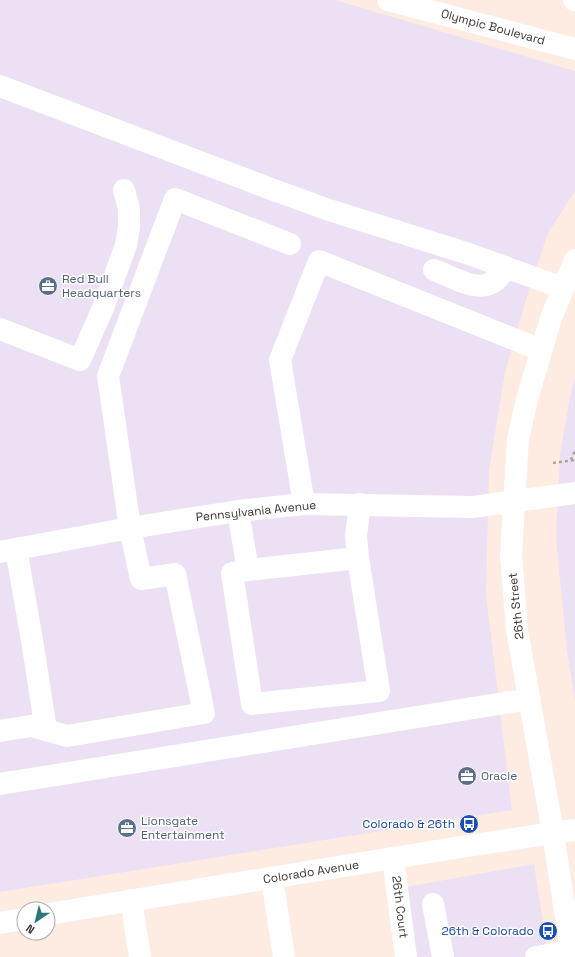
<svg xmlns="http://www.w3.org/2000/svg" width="575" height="957" font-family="'Space Grotesk',sans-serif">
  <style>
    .commercial { fill: #ece0f4 }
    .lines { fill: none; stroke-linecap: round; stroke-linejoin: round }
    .path { stroke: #b1a29a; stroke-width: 2.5; stroke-dasharray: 3 3; stroke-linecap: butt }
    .minor { stroke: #fff; stroke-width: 22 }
    .major { stroke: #fff; stroke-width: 22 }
    .labels { text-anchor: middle; stroke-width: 3; stroke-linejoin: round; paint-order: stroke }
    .street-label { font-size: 12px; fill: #3b322d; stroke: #fff }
    .service-label { font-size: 12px; fill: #4e5e75; stroke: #fff; text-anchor: start }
    .transit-label { font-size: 12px; fill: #164399; stroke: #fff; text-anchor: end }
  </style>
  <rect width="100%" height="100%" fill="#feebe1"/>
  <g class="commercial">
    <polygon points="0,0 335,0 575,71 575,191 548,233 527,296 505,372 489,470 486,595 512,810 0,892"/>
    <polygon points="575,378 575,700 567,651 556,537 560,454 572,387"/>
    <polygon points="534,864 548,957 416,957 406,887"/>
  </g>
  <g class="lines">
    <g class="path">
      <polyline points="571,460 575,450"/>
      <polyline points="553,463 575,460"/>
    </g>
    <g class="minor">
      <polyline points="0,86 271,189 329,210 469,254 563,288"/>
      <path d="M434,270c27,10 54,31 72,-3"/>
      <polyline points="0,329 80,360 103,308 126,245 129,227 129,209 124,190"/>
      <polyline points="304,504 280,360 319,261 541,350"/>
      <polyline points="238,511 248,570 232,573 252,704 379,691 358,558 356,536 360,504"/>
      <polyline points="16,549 32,640 46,730"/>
      <polyline points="0,552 130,528 238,511 304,504 473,507 575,493"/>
      <polyline points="248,570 358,558"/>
      <polyline points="0,731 31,726 67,736 204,713 175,574 141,579 130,528 108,376 175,199 290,244"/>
      <polyline points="0,784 530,699"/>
      <polyline points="393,858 406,957"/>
      <polyline points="272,878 284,957"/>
      <polyline points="131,900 140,957"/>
      <polyline points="433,904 443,957"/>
      <polyline points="48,914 461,847 553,833"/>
      <polyline points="0,923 24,919"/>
      <polyline points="536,957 571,951"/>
    </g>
    <g class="major">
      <polyline points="388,0 575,49"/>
      <polyline points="574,0 575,0"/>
      <polyline points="553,833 575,830"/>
      <polyline points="572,957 553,833 517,630 511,555 518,439 527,399 551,318 575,260"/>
    </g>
  </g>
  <defs>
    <symbol id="office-disc" viewBox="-11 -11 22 22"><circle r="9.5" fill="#5c6f8a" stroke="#fff"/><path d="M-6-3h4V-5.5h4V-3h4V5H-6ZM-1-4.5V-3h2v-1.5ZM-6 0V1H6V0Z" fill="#fff"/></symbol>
    <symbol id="bus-disc" viewBox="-11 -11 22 22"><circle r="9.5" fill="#1a4fb4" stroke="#fff"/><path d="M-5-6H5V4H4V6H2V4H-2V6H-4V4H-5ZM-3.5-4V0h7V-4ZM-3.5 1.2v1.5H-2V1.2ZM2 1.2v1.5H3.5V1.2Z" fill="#fff"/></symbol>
  </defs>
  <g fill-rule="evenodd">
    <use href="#office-disc" x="37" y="275" width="22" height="22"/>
    <use href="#office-disc" x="456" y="765" width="22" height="22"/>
    <use href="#bus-disc" x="458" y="813" width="22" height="22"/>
    <use href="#office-disc" x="116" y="817" width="22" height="22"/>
    <use href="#bus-disc" x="537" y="920" width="22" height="22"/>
  </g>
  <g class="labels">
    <g class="street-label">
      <text transform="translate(493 27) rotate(15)" y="4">Olympic Boulevard</text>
      <text transform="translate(256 511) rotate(-6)" y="4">Pennsylvania Avenue</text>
      <text transform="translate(516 606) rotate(-96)" y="4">26th Street</text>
      <text transform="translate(311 872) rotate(-9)" y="4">Colorado Avenue</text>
      <text transform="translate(400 907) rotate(83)" y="4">26th Court</text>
    </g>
    <g class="service-label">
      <text x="62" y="283">Red Bull<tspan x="62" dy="14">Headquarters</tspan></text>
      <text x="481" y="780">Oracle</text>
      <text x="141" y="825">Lionsgate<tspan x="141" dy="14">Entertainment</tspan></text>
    </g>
    <g class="transit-label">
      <text x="455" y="828">Colorado &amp; 26th</text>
      <text x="534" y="935">26th &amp; Colorado</text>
    </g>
  </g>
  <g transform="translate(36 921) rotate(215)"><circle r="19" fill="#ffffff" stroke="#b1adab"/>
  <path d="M0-3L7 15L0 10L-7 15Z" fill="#2c7679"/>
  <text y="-6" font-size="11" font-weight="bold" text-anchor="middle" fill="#3b322d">N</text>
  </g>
</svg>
